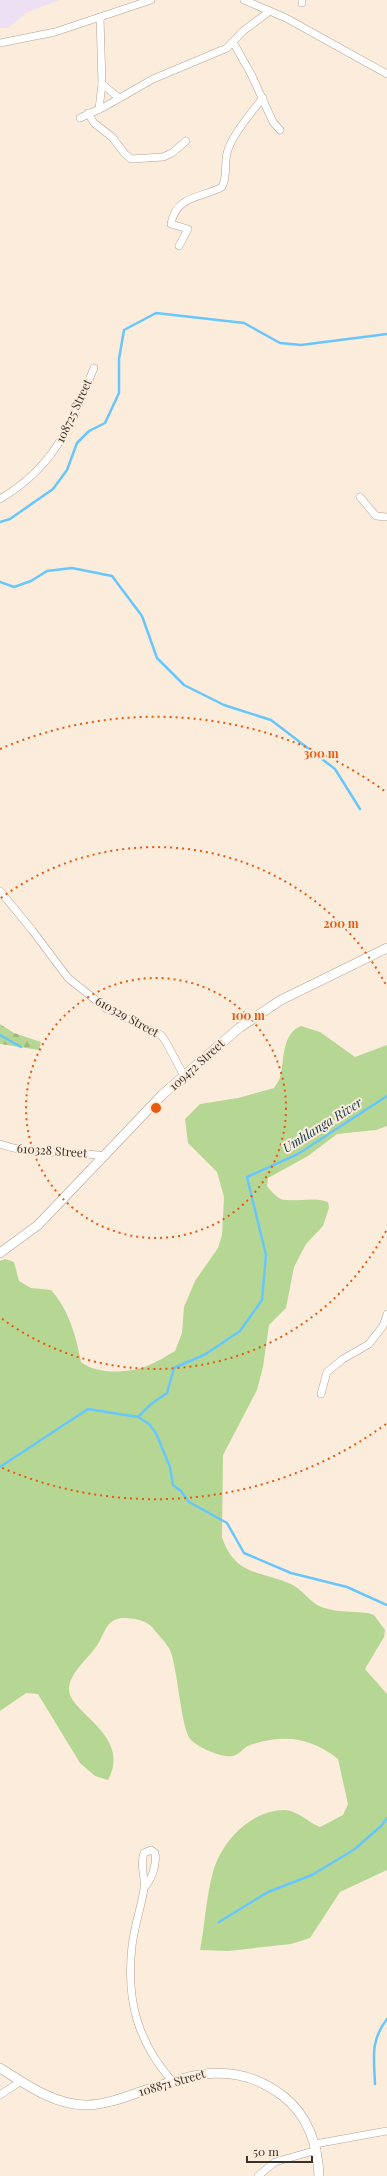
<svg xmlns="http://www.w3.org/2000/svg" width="387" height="2176" font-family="'Playfair Display',serif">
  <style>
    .education { fill: #ede0f3 }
    .green { fill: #b6d793 }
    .forest { fill: url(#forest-firs) }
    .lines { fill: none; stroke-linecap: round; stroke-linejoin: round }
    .stream { stroke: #67c7fc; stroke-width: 2.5 }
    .minor-casing { stroke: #b2a394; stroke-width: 8 }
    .tertiary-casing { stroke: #b2a394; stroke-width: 10 }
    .minor { stroke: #fff; stroke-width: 7 }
    .tertiary { stroke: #fff; stroke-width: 9 }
    .ring { fill: none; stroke: #e8590c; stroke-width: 2; stroke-dasharray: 2 4 }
    .labels { text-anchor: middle; stroke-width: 4; stroke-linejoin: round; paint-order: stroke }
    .street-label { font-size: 12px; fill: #38322c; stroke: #fcecdc }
    .water-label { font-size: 13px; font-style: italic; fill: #0f3a4f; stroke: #fcecdc }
    .centre { fill: #e8590c; stroke: #fcecdc; stroke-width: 2 }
    .ring-label { font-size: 12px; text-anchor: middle; font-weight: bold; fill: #e8590c; stroke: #fcecdc; stroke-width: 4; stroke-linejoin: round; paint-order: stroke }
  </style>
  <defs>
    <pattern id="forest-firs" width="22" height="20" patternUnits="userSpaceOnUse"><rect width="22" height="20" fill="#b6d793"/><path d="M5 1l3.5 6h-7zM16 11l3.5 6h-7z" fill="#9db97f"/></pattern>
  </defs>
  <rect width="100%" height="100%" fill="#fcecdc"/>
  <polygon class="education" points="0,0 59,0 26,13 8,28 0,28"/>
  <path class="green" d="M301,1026l19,6 35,25 32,-12v81l-11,4 -39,4 -29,22 -40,22 -1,8c3,4 9,11 14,13 14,4 30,-3 47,3l1,6 -6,18 -17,18 -12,23 -8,41 -17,17 -6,42 -6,23 -34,65 -1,82c13,39 37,33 69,47 10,5 17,15 26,21 15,8 35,6 51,8l6,2 11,15 -1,7 -19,32 22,25v176l-47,22 -30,46 -19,6 -63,7 -28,-1c5,-25 6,-53 13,-78 9,-31 38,-62 72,-62 13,1 23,12 35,17l23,-12 5,-11 -10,-45c-28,-22 -54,-25 -88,-14 -6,2 -11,10 -17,11 -11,2 -34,-8 -42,-16 -10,-9 -13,-72 -21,-90 -4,-8 -12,-15 -17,-22 -7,-8 -20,-10 -30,-10 -17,1 -18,15 -25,26 -9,14 -26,26 -29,43 -3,26 64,46 39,93l-13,-4 -15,-13 -42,-69 -12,-1 -26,18v-450l5,-2 9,3 5,19 12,7 20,2c18,20 25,46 30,72 16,13 48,11 66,4 10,-4 19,-10 28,-15l7,-18 2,-26 11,-26 23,-33 4,-13 2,-38 -7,-25 -29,-29 -3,-24 15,-15 38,-6 36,-10c2,-3 5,-7 6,-11 5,-17 1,-43 21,-51z"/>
  <polygon class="forest" points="0,1024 14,1033 41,1042 39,1050 0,1044"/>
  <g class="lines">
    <g class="stream">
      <polyline points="0,522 10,519 53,489 67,470 77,443 89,431 105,423 119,393 119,359 124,330 156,313 244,323 280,343 301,345 387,334"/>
      <polyline points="0,582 14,587 31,581 47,571 72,568 112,576 142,616 157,658 184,685 224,705 271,720 335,769 360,809"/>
      <polyline points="0,1035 21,1047"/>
      <polyline points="138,1417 149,1424 156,1433 170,1467 173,1485 181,1491 189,1502 227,1523 244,1553 291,1573 347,1587 387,1605"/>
      <polyline points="0,1467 88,1409 138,1417 151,1404 167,1393 174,1368 206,1354 240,1331 262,1300 266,1255 247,1177 298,1154 387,1096"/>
      <polyline points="219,1922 268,1892 312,1875 355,1849 382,1825 387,1818"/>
      <path d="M375,2084c-1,-26 -5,-43 12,-65"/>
    </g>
    <defs>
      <g id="minor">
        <polyline points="244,0 286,18 387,74"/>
        <polyline points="302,0 302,3"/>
        <polyline points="100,17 102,84 119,98"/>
        <polyline points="233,42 251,74 273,122 280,130"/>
        <polyline points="0,43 55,32 151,0"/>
        <polyline points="99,109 102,84"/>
        <polyline points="88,113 94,123 112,137 125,154 131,159 163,157 172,153 186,141"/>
        <polyline points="80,118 104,107 153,79 227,48 243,31 270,11"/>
        <path d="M179,246l9,-17 -17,-5c5,-29 31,-26 51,-37 6,-12 2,-22 5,-34 4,-16 25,-42 36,-55"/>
        <polyline points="360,497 376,516 387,517"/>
        <path d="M0,499c56,-33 70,-74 94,-131"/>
        <polyline points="0,891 32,930 68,978 107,1009 161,1035 166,1042 184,1076"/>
        <path d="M0,1144c33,12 70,6 105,12"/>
        <polyline points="321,1394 327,1372 343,1359 369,1344 383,1326 387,1314"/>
        <path d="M144,1888c8,-9 13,-23 11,-35l-4,-3 -7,3c-5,13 2,24 0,36 -3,19 -10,38 -12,57 -6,53 5,95 40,135"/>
        <polyline points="0,2095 21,2081"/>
        <polyline points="315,2144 387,2131"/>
        <polyline points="258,2176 275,2162 317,2150"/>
      </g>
      <g id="tertiary">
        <polyline points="0,1253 38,1225 162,1095 239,1028 281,1000 387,948"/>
        <path d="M0,2068c26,16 52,36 85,37 18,0 35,-6 52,-12 54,-18 96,-35 146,3 25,19 35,50 36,80"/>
      </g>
    </defs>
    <use href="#minor" class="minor-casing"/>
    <use href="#tertiary" class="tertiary-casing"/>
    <use href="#minor" class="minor"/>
    <use href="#tertiary" class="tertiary"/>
  </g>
  <g class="ring">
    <circle cx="156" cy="1108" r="130"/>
    <path d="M386 1231A261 261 0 0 1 1 1318M1 898A261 261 0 0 1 386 985"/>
    <path d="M386 1424A391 391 0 0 1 0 1467M0 749A391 391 0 0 1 386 792"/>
  </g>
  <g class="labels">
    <g class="street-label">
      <text transform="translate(74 411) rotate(-65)" y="4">108725 Street</text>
      <text transform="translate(127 1017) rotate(29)" y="4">610329 Street</text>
      <text transform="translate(197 1065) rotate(-42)" y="4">109472 Street</text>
      <text transform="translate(52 1151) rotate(4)" y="4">610328 Street</text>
      <text transform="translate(172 2083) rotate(-16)" y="4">108871 Street</text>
    </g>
    <g class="water-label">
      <text transform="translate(322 1125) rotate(-32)" y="5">Umhlanga River</text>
    </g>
  </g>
  <circle cx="156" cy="1108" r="6" class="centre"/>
  <g class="ring-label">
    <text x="321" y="758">300 m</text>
    <text x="341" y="928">200 m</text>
    <text x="248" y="1020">100 m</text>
  </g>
  <path d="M247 2156v6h65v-6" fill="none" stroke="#38322c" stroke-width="2"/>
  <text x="253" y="2156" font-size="12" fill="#38322c" stroke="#fcecdc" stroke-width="3" paint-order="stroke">50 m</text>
</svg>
